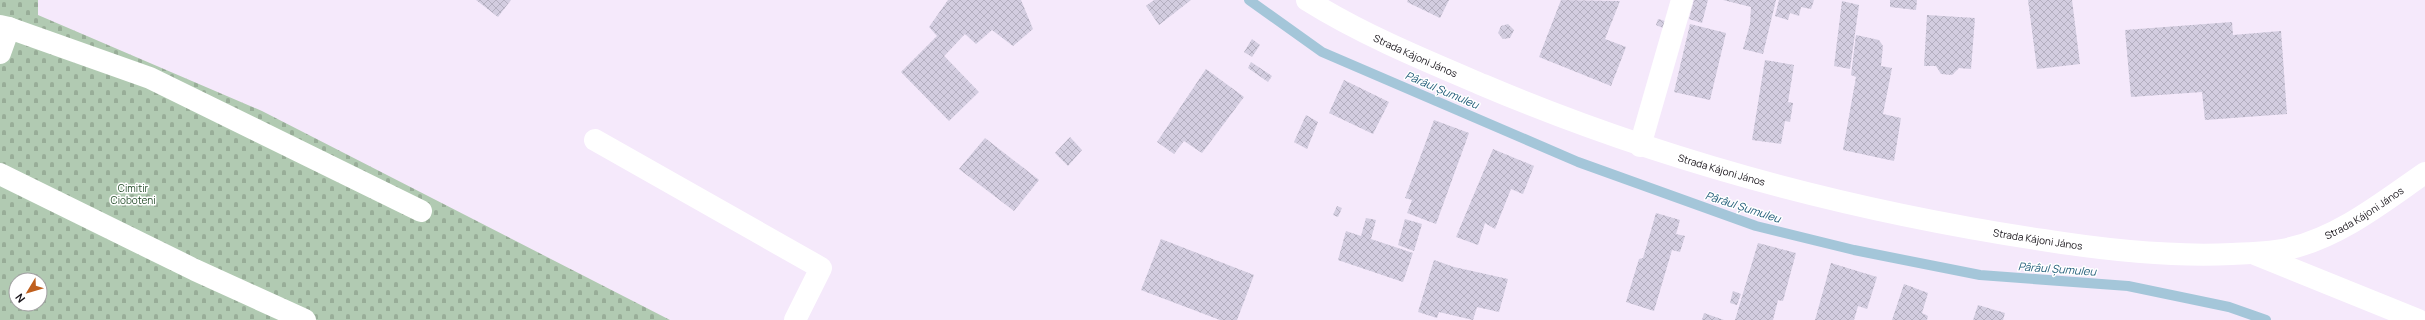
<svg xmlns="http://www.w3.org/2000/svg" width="2425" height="320" font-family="Manrope,sans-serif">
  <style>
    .cemetery { fill: url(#cemetery-stones); fill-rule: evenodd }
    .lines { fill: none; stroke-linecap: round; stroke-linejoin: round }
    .stream { stroke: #a4c6d9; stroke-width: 10 }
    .building { fill: url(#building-cross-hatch) }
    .minor { stroke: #fff; stroke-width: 22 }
    .labels { text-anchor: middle; stroke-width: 3; stroke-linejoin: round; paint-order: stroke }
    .street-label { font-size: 10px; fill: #171319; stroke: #fff }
    .park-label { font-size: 10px; fill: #264e2b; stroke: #fff }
    .water-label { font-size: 11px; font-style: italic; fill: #235e7a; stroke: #fff }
  </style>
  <defs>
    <pattern id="cemetery-stones" width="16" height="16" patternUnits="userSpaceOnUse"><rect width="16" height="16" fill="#b1cab2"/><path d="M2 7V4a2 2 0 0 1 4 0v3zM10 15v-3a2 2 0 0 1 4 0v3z" fill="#98ad98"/></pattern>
    <pattern id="building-cross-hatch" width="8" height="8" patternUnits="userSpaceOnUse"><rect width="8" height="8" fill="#d3cde0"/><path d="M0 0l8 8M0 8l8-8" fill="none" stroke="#b4afc0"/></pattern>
  </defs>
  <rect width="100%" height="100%" fill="#f5e9fb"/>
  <path class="cemetery" d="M0,0h38v15l224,96 408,209h-670zM16,280h24v24h-24z"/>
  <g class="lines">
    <polyline class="stream" points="1249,0 1322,52 1578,162 1756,226 1854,250 1980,275 2128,286 2229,307 2266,320"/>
  </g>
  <g class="building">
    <polygon points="476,0 511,0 498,17"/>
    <polygon points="948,0 1021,0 1033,29 1013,46 992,30 976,44 965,34 944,56 979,92 949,121 901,72 937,36 929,27"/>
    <polygon points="1154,0 1191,0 1159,25 1146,6"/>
    <polygon points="1408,0 1449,0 1440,18 1407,2"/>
    <polygon points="1561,0 1620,1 1605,39 1626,47 1611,86 1539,57"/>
    <polygon points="1694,0 1708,0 1702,23 1689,19"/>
    <polygon points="1723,0 1776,0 1763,54 1743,49 1750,24 1751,7"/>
    <polygon points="1779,0 1814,0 1811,9 1801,7 1799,16 1790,13 1788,20 1775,16"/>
    <polygon points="1890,0 1917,0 1916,10 1890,7"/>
    <polygon points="2028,0 2072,0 2080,64 2037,69"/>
    <polygon points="1842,1 1859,5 1850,69 1834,66"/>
    <polygon points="1927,15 1975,18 1971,69 1959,68 1952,75 1941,74 1936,66 1924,66"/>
    <polygon points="1658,19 1665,21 1663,28 1656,25"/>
    <polygon points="2232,22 2233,35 2281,31 2287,114 2205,120 2202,92 2131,97 2125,30"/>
    <polygon points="1508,24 1514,30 1510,38 1503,39 1498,33 1501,26"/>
    <polygon points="1690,24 1726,33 1710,100 1674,92"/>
    <polygon points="1856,35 1879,40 1883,46 1881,66 1892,68 1883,114 1901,118 1894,161 1843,150 1856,77 1851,75"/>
    <polygon points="1252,39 1260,45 1252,57 1244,52"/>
    <polygon points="1765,60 1794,65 1788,102 1793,103 1790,122 1785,121 1781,144 1752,140"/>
    <polygon points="1251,62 1272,76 1268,82 1248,68"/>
    <polygon points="1206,69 1244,97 1202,153 1184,141 1174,154 1157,142"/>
    <polygon points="1344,80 1389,102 1373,134 1329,113"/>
    <polygon points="1306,115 1318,122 1307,149 1294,142"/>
    <polygon points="1434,120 1469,133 1436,224 1407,213 1412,200 1405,198"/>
    <polygon points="1070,137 1082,150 1068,166 1055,153"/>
    <polygon points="985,138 1039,180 1014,211 959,169"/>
    <polygon points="1493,149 1534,166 1523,194 1511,189 1495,229 1485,223 1478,245 1456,237"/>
    <polygon points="1337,206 1342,208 1338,217 1333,215"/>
    <polygon points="1656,213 1680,220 1676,234 1685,236 1680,252 1672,250 1654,311 1626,302 1639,259 1643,258"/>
    <polygon points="1366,218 1376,220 1371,239 1413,253 1403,282 1338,260 1346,231 1361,236"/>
    <polygon points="1405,219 1422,224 1414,251 1398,245"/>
    <polygon points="1161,239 1254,275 1237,320 1220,320 1141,290"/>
    <polygon points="1758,243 1796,253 1783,301 1778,300 1773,320 1735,320"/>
    <polygon points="1434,260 1454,267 1508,279 1499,312 1477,307 1473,320 1439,312 1437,318 1418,312"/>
    <polygon points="1831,263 1877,277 1867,309 1858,306 1854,320 1815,320"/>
    <polygon points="1904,284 1928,293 1922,313 1928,316 1927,320 1892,320"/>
    <polygon points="1733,291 1741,294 1737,305 1730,303"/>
    <polygon points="1978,305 2005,313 2003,320 1973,320"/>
    <polygon points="1704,313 1724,320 1702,320"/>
  </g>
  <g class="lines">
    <g class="minor">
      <path id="s1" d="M1307,0c54,34 117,60 176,85 179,76 367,126 560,155 62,10 125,17 189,14 19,-1 40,-1 59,-6 50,-12 93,-47 134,-75"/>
      <polyline points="0,26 9,28 0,53"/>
      <polyline points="9,28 150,78 421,211"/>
      <polyline points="595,140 821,268 795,320"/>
      <polyline points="1640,146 1682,0"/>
      <polyline points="0,174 195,270 305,320"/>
      <polyline points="2255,254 2418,320"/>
    </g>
  </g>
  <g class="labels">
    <g class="street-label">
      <text dy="4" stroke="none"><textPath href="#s1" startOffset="122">Strada Kájoni János</textPath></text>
      <text dy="4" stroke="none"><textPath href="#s1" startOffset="449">Strada Kájoni János</textPath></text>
      <text dy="4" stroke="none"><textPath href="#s1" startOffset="1109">Strada Kájoni János</textPath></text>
      <text dy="4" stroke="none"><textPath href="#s1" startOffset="773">Strada Kájoni János</textPath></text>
    </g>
    <g class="park-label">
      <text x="133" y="192">Cimitir<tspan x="133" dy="12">Cioboteni</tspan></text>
    </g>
    <g class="water-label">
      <text transform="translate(1442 90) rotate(23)" y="4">Pârâul Șumuleu</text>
      <text transform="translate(1743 207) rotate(18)" y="4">Pârâul Șumuleu</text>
      <text transform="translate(2057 269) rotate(4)" y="4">Pârâul Șumuleu</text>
    </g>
  </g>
  <g transform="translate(28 292) rotate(232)"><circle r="19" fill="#ffffff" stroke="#a2a1a3"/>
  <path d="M0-3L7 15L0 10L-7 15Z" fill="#bf5f1d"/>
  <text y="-6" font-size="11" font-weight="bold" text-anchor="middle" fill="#171319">N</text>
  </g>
</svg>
